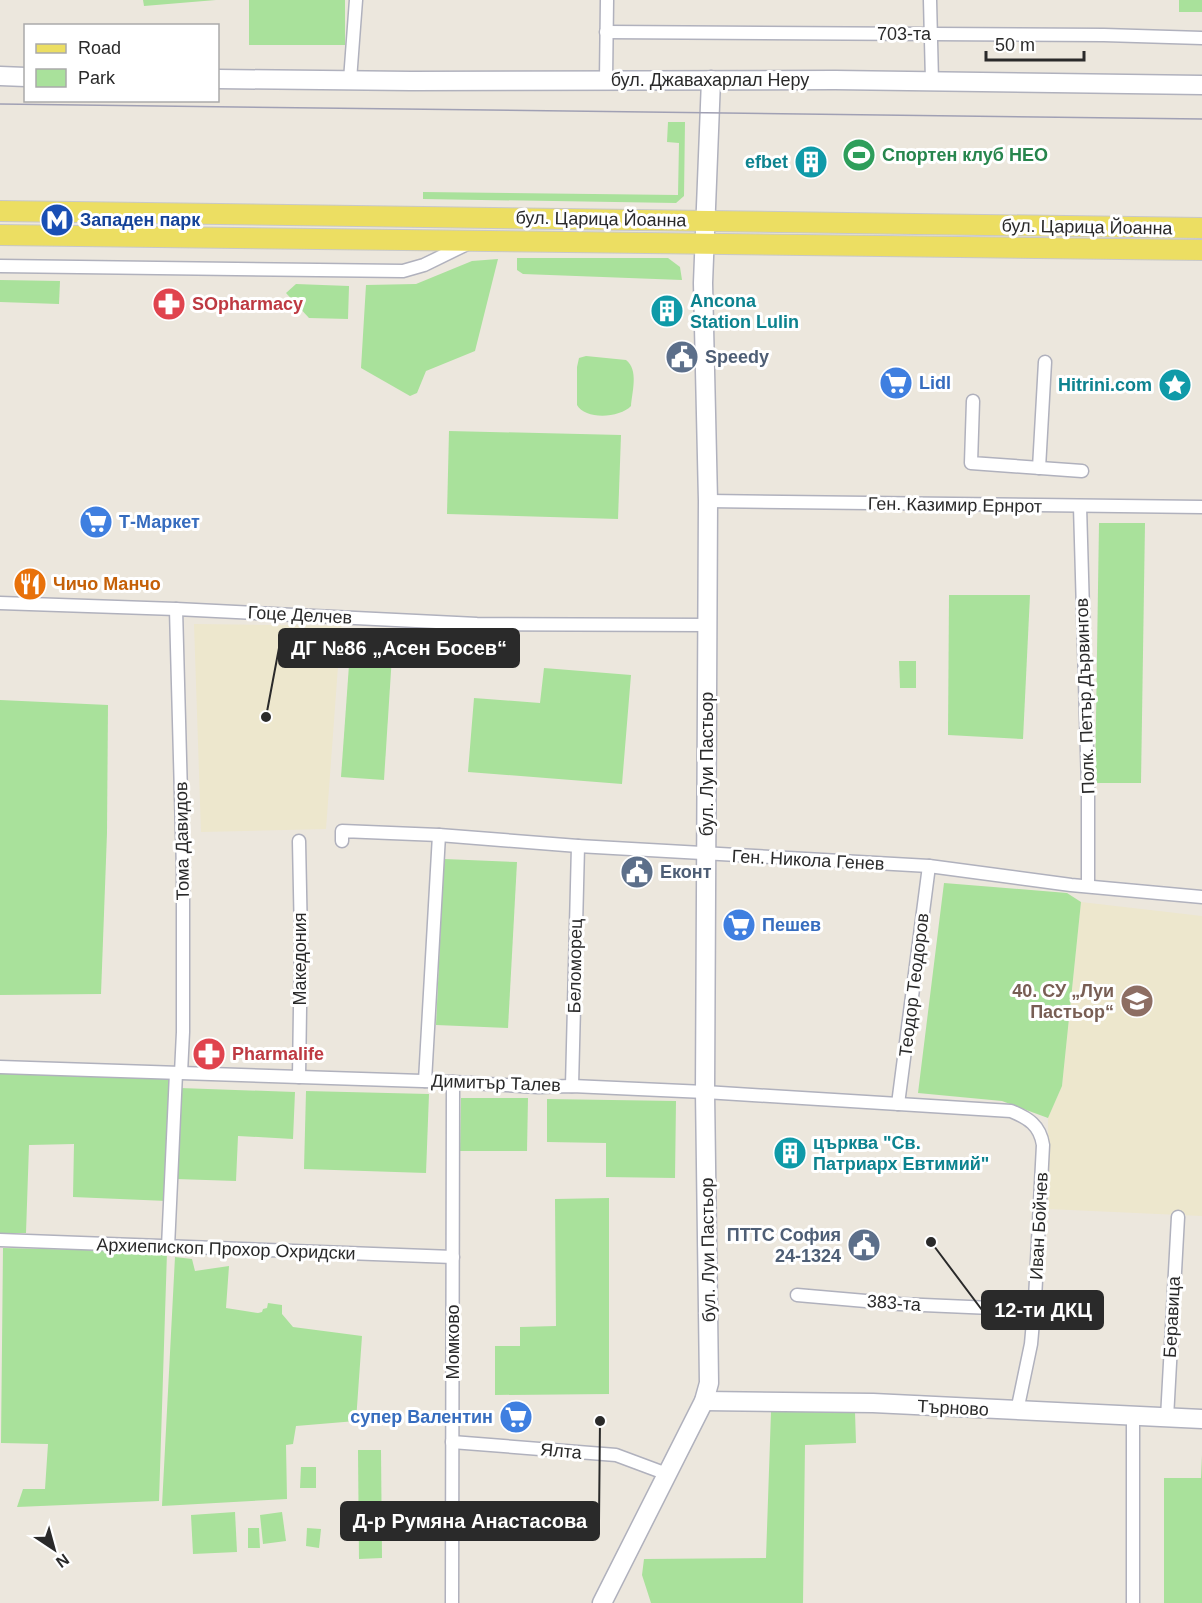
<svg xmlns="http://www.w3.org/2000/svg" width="1202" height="1603" font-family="Helvetica,sans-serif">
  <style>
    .education { fill: #ede7cd }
    .green { fill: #a9e19b }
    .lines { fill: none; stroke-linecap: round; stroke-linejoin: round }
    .street-casing { stroke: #b0b1bd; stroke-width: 15 }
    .secondary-casing { stroke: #b0b1bd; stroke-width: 21 }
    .primary-casing { stroke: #c8c8c8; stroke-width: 22 }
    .street { stroke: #fff; stroke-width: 12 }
    .secondary { stroke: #fff; stroke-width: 18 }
    .primary { stroke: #ecde62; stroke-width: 20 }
    .tram { stroke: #a0a0b4; stroke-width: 1.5 }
    .labels { text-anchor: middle; stroke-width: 6; stroke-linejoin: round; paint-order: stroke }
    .street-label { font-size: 18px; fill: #2a2a2a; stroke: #fff }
    .leisure-label { font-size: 18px; font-weight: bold; fill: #27864d; stroke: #fff; text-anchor: start }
    .culture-label { font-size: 18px; font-weight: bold; fill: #0d838f; stroke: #fff; text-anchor: end }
    .transit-label { font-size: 18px; font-weight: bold; fill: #164399; stroke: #fff; text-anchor: start }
    .health-label { font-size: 18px; font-weight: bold; fill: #be3a42; stroke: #fff; text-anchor: start }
    .service-label { font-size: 18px; font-weight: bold; fill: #4e5e75; stroke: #fff; text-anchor: start }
    .shop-label { font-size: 18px; font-weight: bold; fill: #366cbe; stroke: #fff; text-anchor: start }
    .food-label { font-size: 18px; font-weight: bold; fill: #c56008; stroke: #fff; text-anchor: start }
    .education-label { font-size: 18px; font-weight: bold; fill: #785e54; stroke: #fff; text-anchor: end }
    .leader { fill: none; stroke: #2a2a2a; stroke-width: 2 }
    .callout-dot { fill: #2a2a2a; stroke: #fff; stroke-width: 2 }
    .callout { fill: #2a2a2a; stroke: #2a2a2a; stroke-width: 2 }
    .callout-label { font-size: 20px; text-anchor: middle; font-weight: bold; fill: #fff }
  </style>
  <rect width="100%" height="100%" fill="#ece7dd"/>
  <g class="education">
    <polygon points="194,624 341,626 326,829 201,832"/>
    <polygon points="1081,902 1202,916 1202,1216 1048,1209 1048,1118 1062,1086"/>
  </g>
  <g class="green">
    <polygon points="143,0 216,0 144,6"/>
    <rect x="249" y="0" width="96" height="45"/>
    <rect x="1179" y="0" width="23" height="12"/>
    <polygon points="668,122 685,122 684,196 676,203 423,199 423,192 678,195 679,143 667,142"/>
    <polygon points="517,258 668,258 680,267 682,280 523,274 517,270"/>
    <polygon points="498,259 475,351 426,371 417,393 410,396 361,368 366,285 416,284 472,261"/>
    <polygon points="0,280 60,281 59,304 0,302"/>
    <polygon points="296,284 349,286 348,319 309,318 286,293"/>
    <path d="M586,356l40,4c13,10 6,32 5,46 -11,12 -46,14 -54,-1v-38l2,-9z"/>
    <polygon points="449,431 621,435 618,519 447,514"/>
    <polygon points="1099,523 1145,523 1141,783 1095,783"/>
    <polygon points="949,595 1030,595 1023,739 948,735"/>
    <polygon points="351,637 393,640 384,780 341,777"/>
    <polygon points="899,661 916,661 916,688 900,688"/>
    <polygon points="544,668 631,675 622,784 468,772 474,698 540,703"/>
    <polygon points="0,700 108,705 107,833 101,994 0,995"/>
    <polygon points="444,859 517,862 508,1028 436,1025"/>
    <polygon points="944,883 1067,893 1081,902 1062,1086 1048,1118 1002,1101 918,1093"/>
    <polygon points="0,1072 172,1077 167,1201 73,1197 74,1144 29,1145 26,1233 0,1233"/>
    <polygon points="180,1088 295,1092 293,1139 238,1136 236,1181 176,1179"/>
    <polygon points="306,1091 429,1094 426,1173 304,1169"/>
    <polygon points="461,1098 528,1098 527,1151 460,1151"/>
    <polygon points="547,1099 676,1101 675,1178 606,1177 606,1143 547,1142"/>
    <polygon points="609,1198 609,1394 495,1395 495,1346 520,1346 520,1327 556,1326 555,1199"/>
    <polygon points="3,1248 167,1252 159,1501 17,1507 23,1489 45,1489 48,1444 1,1443"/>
    <polygon points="175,1257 192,1259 195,1271 229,1266 226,1308 258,1313 262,1312 263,1309 267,1308 268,1303 282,1305 282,1314 293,1327 362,1336 356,1421 296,1426 293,1444 286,1445 287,1499 162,1506"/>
    <polygon points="771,1412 855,1412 856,1443 805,1445 803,1603 651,1603 642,1575 644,1559 766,1558"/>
    <polygon points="358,1450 381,1450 382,1558 359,1559"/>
    <polygon points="1202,1455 1202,1603 1164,1603 1164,1478 1201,1478"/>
    <polygon points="301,1467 316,1467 316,1488 300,1488"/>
    <polygon points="235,1512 237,1552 193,1554 191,1515"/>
    <polygon points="282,1512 286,1541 263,1544 260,1515"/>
    <polygon points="248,1528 259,1528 260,1548 248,1548"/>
    <polygon points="307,1528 321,1529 319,1548 306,1546"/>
  </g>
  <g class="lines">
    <defs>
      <g id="street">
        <polyline points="930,0 932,81"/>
        <polyline points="606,32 1104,35 1202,38"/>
        <polyline points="350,80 356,0"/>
        <polyline points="606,80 607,0"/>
        <polyline points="0,266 403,271 424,265 467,244"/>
        <polyline points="973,401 971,463 1082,471"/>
        <polyline points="1039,468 1045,362"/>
        <polyline points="708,501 1202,507"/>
        <polyline points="1080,506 1088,787 1088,886"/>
        <polyline points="0,603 176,609 477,624 708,625"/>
        <polyline points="176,609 183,870 183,1032 181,1073"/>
        <polyline points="342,841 342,831 439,835 578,846 929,866 1071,885 1202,897"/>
        <path d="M0,1067l453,15 85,5 34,-1 133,6 306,19c17,7 29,14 32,34l-8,154 -4,45 -14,67"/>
        <polyline points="299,1077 301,940 299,841"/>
        <polyline points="425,1081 439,835"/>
        <polyline points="572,1086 578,846"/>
        <polyline points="898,1104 929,866"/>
        <polyline points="0,1240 453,1257"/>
        <polyline points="168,1247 176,1073"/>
        <polyline points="797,1295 900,1304 992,1308"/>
        <polyline points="1133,1416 1133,1603"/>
        <polyline points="1167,1418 1178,1217"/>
        <polyline points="452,1442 616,1455 667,1474"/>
        <polyline points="452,1603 453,1082"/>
      </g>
      <g id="secondary">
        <polyline points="0,76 26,77"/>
        <polyline points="218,79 411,81 835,80 1202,85"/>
        <polyline points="704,1401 873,1403 1202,1419"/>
        <polyline points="602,1603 704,1401 709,1383 705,1092 708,501 703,283 711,80"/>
      </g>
      <g id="primary">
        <polyline points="0,211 1202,228"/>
        <polyline points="0,235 1202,250"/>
      </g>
    </defs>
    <use href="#street" class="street-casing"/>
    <use href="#secondary" class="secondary-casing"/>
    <use href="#primary" class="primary-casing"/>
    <use href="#street" class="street"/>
    <use href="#secondary" class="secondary"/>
    <use href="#primary" class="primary"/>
    <polyline class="tram" points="0,104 1202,119"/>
  </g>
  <defs>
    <symbol id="stadium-disc" viewBox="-11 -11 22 22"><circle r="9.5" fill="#2e9e5b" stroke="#fff"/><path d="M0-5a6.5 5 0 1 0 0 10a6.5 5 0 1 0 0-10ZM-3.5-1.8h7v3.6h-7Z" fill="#fff"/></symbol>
    <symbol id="building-disc" viewBox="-11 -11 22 22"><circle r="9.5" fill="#0f9aa8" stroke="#fff"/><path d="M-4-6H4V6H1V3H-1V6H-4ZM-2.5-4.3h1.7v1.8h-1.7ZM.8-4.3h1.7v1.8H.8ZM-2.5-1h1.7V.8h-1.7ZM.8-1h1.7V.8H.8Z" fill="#fff"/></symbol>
    <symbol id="metro-disc" viewBox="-11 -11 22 22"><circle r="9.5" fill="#1a4fb4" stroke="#fff"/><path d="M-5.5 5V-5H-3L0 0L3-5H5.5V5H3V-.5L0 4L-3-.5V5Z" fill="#fff"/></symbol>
    <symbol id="pharmacy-disc" viewBox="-11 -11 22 22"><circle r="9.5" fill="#e0444e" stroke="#fff"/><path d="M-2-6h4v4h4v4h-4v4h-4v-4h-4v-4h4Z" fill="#fff"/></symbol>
    <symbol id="civic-disc" viewBox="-11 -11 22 22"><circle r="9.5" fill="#5c6f8a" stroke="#fff"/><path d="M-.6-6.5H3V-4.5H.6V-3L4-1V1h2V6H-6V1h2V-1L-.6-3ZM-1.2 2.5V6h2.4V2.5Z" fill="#fff"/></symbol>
    <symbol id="supermarket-disc" viewBox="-11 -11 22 22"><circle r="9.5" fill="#3f7fe0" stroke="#fff"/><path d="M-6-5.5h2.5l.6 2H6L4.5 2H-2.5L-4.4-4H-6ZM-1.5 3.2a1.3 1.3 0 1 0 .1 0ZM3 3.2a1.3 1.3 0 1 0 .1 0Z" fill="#fff"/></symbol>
    <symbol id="sight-disc" viewBox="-11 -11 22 22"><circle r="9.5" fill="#0f9aa8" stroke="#fff"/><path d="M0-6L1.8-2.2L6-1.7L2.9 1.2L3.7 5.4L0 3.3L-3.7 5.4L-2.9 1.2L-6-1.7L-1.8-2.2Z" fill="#fff"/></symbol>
    <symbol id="restaurant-disc" viewBox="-11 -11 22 22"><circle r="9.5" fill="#e8710a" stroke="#fff"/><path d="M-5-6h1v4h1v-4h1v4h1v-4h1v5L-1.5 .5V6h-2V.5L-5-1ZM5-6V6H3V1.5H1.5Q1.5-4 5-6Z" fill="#fff"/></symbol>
    <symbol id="school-disc" viewBox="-11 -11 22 22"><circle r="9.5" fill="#8d6e63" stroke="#fff"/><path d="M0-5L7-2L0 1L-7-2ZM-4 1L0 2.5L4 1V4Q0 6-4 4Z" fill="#fff"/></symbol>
  </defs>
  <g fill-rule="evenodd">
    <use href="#stadium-disc" x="840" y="136" width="38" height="38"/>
    <use href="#building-disc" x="792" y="143" width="38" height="38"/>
    <use href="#metro-disc" x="38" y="201" width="38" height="38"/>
    <use href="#pharmacy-disc" x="150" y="285" width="38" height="38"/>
    <use href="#building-disc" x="648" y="292" width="38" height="38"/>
    <use href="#civic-disc" x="663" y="338" width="38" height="38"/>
    <use href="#supermarket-disc" x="877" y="364" width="38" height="38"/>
    <use href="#sight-disc" x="1156" y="366" width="38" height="38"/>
    <use href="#supermarket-disc" x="77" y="503" width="38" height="38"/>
    <use href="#restaurant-disc" x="11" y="565" width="38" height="38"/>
    <use href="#civic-disc" x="618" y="853" width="38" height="38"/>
    <use href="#supermarket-disc" x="720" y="906" width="38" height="38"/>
    <use href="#school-disc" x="1118" y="982" width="38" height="38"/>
    <use href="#pharmacy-disc" x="190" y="1035" width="38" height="38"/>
    <use href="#building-disc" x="771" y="1134" width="38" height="38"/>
    <use href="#civic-disc" x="845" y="1226" width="38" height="38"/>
    <use href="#supermarket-disc" x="497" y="1398" width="38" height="38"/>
  </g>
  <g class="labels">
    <g class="street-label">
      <text x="904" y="40">703-та</text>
      <text x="710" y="86">бул. Джавахарлал Неру</text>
      <text transform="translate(601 219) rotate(1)" y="6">бул. Царица Йоанна</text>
      <text transform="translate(1087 227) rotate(1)" y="6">бул. Царица Йоанна</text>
      <text transform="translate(955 505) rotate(1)" y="6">Ген. Казимир Ернрот</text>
      <text transform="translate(300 615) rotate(3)" y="6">Гоце Делчев</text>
      <text transform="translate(1085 696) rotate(-92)" y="6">Полк. Петър Дървингов</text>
      <text transform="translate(707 764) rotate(-90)" y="6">бул. Луи Пастьор</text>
      <text transform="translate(182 841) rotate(-91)" y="6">Тома Давидов</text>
      <text transform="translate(808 860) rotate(3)" y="6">Ген. Никола Генев</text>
      <text transform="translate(300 959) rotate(-90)" y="6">Македония</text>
      <text transform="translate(575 966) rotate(-89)" y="6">Беломорец</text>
      <text transform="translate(914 985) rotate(-83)" y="6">Теодор Теодоров</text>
      <text transform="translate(496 1083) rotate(2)" y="6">Димитър Талев</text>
      <text transform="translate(1039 1226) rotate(-87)" y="6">Иван Бойчев</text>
      <text transform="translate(226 1249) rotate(2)" y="6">Архиепископ Прохор Охридски</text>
      <text transform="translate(708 1250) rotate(-91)" y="6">бул. Луи Пастьор</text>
      <text transform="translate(894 1303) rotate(4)" y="6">383-та</text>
      <text transform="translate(1172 1317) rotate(-87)" y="6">Беравица</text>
      <text transform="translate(453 1342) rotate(-90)" y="6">Момково</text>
      <text transform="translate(953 1408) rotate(3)" y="6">Търново</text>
      <text transform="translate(561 1451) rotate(5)" y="6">Ялта</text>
    </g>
    <g class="leisure-label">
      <text x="882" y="161">Спортен клуб НЕО</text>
    </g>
    <g class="culture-label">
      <text x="788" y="168">efbet</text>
      <text x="690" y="307" text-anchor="start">Ancona<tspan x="690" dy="21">Station Lulin</tspan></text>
      <text x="1152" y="391">Hitrini.com</text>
      <text x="813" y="1149" text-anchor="start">църква "Св.<tspan x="813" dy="21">Патриарх Евтимий"</tspan></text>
    </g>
    <g class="transit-label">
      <text x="80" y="226">Западен парк</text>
    </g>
    <g class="health-label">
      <text x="192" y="310">SOpharmacy</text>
      <text x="232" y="1060">Pharmalife</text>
    </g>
    <g class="service-label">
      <text x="705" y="363">Speedy</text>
      <text x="660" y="878">Еконт</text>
      <text x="841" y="1241" text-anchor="end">ПТТС София<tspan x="841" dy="21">24-1324</tspan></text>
    </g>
    <g class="shop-label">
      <text x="919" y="389">Lidl</text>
      <text x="119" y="528">Т-Маркет</text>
      <text x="762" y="931">Пешев</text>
      <text x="493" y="1423" text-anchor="end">супер Валентин</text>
    </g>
    <g class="food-label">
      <text x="53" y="590">Чичо Манчо</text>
    </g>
    <g class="education-label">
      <text x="1114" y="997">40. СУ „Луи<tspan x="1114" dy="21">Пастьор“</tspan></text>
    </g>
  </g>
  <path class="leader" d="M266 717L279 648M931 1242L982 1310M600 1421L599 1521"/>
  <g class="callout-dot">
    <circle cx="266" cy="717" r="6"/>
    <circle cx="931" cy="1242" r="6"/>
    <circle cx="600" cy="1421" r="6"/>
  </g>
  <g class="callout">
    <rect x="279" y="629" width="240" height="38" rx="6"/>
    <rect x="982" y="1291" width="121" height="38" rx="6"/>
    <rect x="341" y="1502" width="258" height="38" rx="6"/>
  </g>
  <g class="callout-label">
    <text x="399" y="655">ДГ №86 „Асен Босев“</text>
    <text x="1043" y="1317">12-ти ДКЦ</text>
    <text x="470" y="1528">Д-р Румяна Анастасова</text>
  </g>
  <rect x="24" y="24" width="195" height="78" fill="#ffffff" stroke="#aaaaaa" stroke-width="1.5"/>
  <rect x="36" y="44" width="30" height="9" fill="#ecde62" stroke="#aaaaaa" stroke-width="1.5"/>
  <text x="78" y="54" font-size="18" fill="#2a2a2a">Road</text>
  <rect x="36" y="69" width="30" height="18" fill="#a9e19b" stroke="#aaaaaa" stroke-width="1.5"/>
  <text x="78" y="84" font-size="18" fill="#2a2a2a">Park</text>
  <g transform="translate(54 1549) rotate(144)" stroke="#ffffff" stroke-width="4.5" paint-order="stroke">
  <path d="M0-4.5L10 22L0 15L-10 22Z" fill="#2a2a2a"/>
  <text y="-9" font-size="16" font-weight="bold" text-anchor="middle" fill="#2a2a2a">N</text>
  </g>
  <path d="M986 51v9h98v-9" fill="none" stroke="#2a2a2a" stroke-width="3"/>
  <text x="995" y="51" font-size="18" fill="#2a2a2a" stroke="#ffffff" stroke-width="4.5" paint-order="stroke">50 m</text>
</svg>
